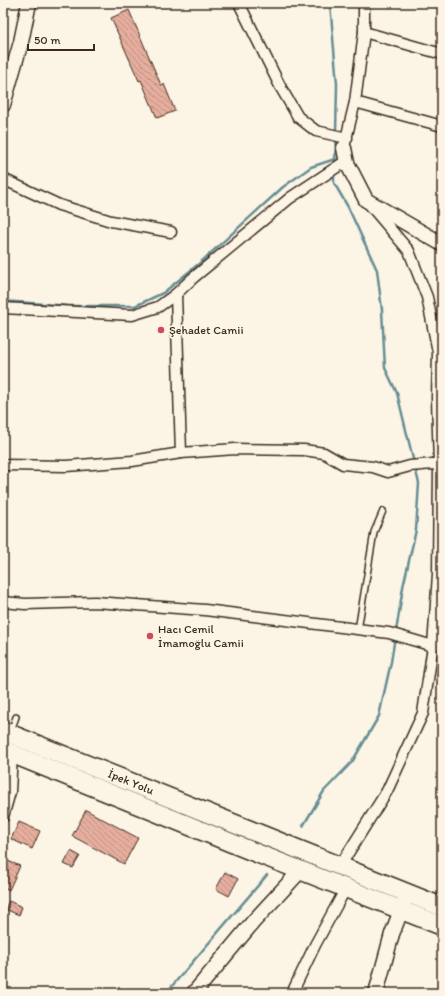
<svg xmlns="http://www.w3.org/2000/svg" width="445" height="996" font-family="Itim,sans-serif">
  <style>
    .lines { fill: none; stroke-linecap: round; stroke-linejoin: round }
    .stream { stroke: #668d94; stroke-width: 2.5 }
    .building { fill: url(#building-back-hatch); stroke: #3b2a1e }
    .lane-casing { stroke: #3b2a1e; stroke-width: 8 }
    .street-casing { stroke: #3b2a1e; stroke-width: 13 }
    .secondary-casing { stroke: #3b2a1e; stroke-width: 17 }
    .highway-casing { stroke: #3b2a1e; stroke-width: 21 }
    .lane { stroke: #fcf5e5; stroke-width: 5 }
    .street { stroke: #fcf5e5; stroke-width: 10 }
    .secondary { stroke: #fcf5e5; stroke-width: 14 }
    .highway { stroke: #fcf5e5; stroke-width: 18 }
    .poi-dot { fill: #d1495b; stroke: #fcf5e5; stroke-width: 1.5 }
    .labels { text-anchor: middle; stroke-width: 3.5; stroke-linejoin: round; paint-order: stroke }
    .poi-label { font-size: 12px; fill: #3b2a1e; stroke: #fcf5e5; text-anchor: start }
    .street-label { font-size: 12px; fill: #3b2a1e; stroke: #fcf5e5 }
  </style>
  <defs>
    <pattern id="building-back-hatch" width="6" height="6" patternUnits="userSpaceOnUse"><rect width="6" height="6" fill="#e6ae9e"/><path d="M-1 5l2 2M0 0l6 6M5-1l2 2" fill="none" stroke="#bc8e80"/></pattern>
  </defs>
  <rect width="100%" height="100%" fill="#fcf5e5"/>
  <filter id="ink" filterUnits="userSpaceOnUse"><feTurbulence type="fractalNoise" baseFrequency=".025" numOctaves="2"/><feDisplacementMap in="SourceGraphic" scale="8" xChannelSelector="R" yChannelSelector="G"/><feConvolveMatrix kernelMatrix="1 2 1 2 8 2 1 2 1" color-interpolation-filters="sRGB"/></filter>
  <g filter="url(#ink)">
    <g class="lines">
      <g class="stream">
        <polyline points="330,3 337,84 336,132"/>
        <polyline points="335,164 336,137"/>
        <polyline points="334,173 334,183 348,207 377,270 382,310 385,368 397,393 414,463"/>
        <polyline points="3,301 71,306 135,306 163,293 201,262 283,187 311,167 335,159"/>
        <polyline points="396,632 403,587 416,530 419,483 415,468"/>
        <polyline points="303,826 324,791 352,762 379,716 391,662 395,637"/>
        <polyline points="166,993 267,875"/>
      </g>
    </g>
    <g class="building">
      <polygon points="129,10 161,85 164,84 175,111 157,118 141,80 139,81 111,18"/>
      <polygon points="86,810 138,838 124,864 72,836"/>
      <polygon points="19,822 40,831 32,849 11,839"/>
      <polygon points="71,851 80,856 73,868 64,864"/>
      <polygon points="3,859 20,866 9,890 3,887"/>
      <polygon points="225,872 238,879 229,896 216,889"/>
      <polygon points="9,901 22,907 19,915 5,909"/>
    </g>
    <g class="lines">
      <defs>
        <g id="lane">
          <polyline points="358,630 374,532 383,511"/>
          <polyline points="11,731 16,717"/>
        </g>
        <g id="street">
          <polyline points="239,3 281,88 298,117 316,131 347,138"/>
          <polyline points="364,32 442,54"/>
          <polyline points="355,102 442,126"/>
          <polyline points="345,143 355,102 364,32 364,3"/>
          <polyline points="3,178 7,181 59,205 111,221 171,232"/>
          <polyline points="3,308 132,315 158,307 176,294 193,278 290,198 343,163 347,163"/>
          <polyline points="181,453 235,449 304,450 324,453 343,464 373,467 388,472 410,466 433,464 439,466"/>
          <polyline points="3,465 66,466 132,461 181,453 176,294"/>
          <polyline points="3,602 25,604 95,602 205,610 389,633 433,646"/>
          <polyline points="3,817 10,792 12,753"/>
          <polyline points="340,866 387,791 423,713 433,646 438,574 439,466 437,398 438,352 427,297 409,251 370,205"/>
          <polyline points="292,993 315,945 346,888"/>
        </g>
        <g id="secondary">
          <polyline points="3,105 21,42 29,3"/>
          <polyline points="344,148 347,163 366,200 442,244"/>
          <polyline points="194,993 253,922 301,870"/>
          <polyline points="376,993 392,934 405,900"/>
        </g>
        <g id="highway">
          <polyline points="3,731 442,907"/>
          <polyline points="3,750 249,850 442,926"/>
        </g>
      </defs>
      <use href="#lane" class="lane-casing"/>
      <use href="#street" class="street-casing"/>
      <use href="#secondary" class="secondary-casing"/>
      <use href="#highway" class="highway-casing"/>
      <use href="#lane" class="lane"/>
      <use href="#street" class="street"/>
      <use href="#secondary" class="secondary"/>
      <use href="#highway" class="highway"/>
    </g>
  </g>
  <g class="poi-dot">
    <circle cx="161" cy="330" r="4"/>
    <circle cx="150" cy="636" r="4"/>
  </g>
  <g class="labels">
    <g class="poi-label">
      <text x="169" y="334">Şehadet Camii</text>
      <text x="158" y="633">Hacı Cemil<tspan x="158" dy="14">İmamoğlu Camii</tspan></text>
    </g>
    <g class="street-label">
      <text transform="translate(131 782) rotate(22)" y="4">İpek Yolu</text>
    </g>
  </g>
  <rect width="445" height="996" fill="none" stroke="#fcf5e5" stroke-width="16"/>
  <rect x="8" y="8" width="429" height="980" fill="none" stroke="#3b2a1e" stroke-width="1.5" filter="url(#ink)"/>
  <path d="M28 44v6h66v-6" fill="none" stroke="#3b2a1e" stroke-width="2"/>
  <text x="34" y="44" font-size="12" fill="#3b2a1e" stroke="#fcf5e5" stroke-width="3" paint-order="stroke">50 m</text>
</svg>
